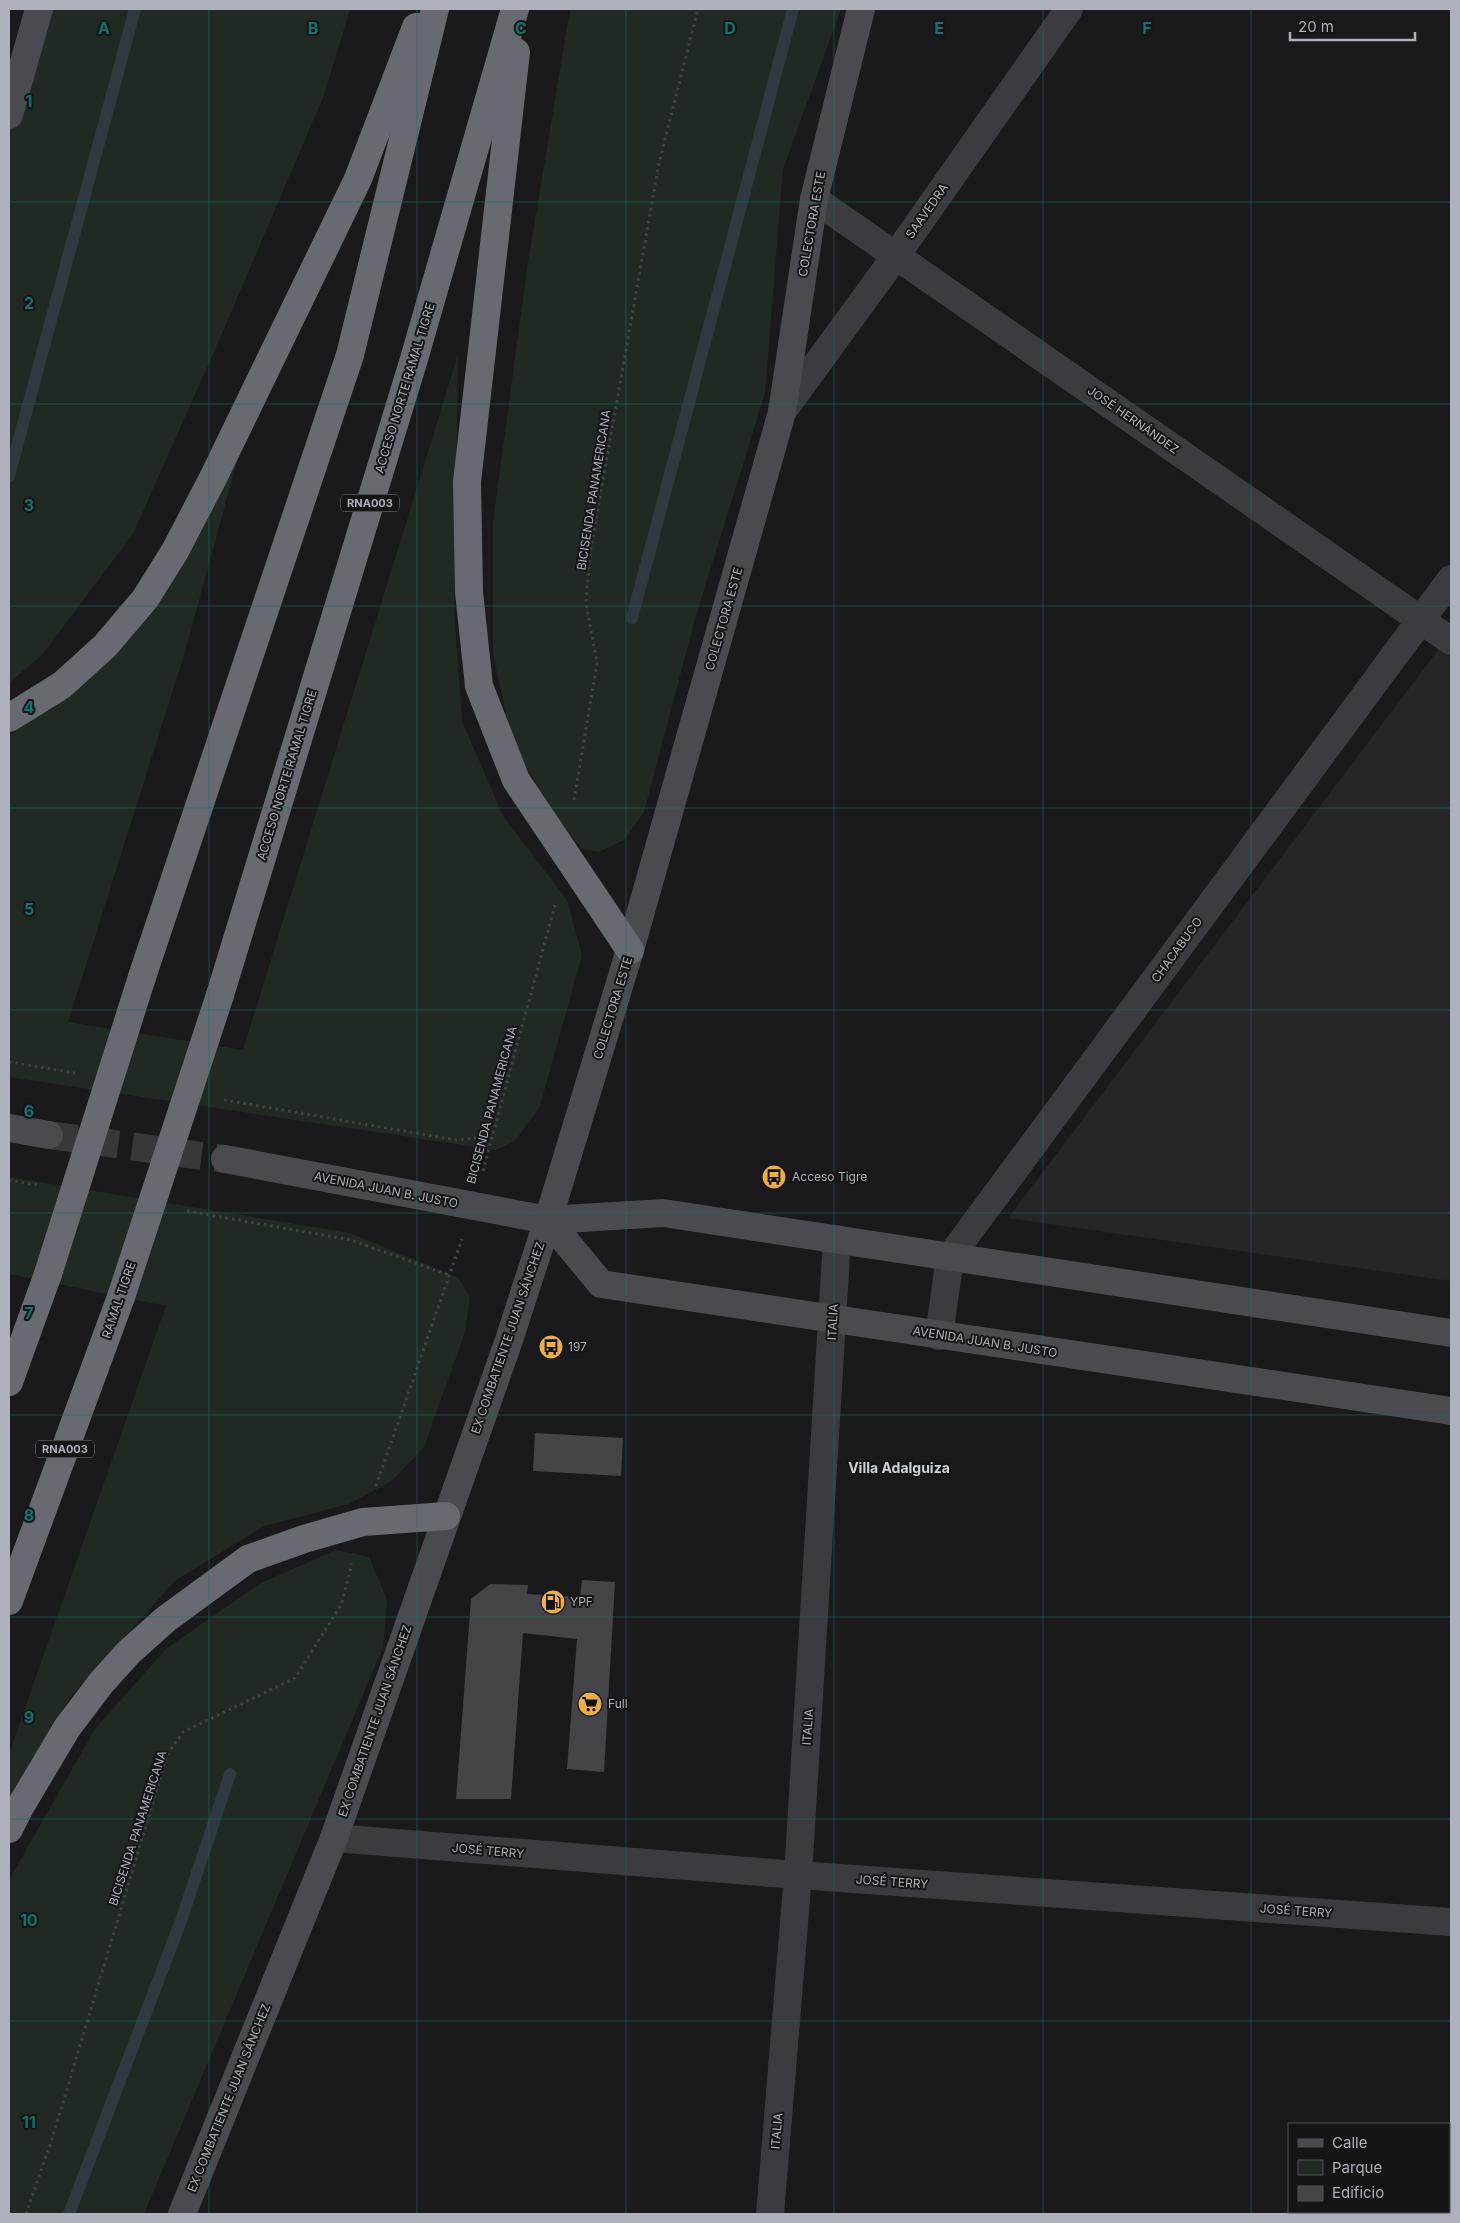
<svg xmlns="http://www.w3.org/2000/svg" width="1460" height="2223" font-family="Inter,sans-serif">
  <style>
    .built { fill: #262629 }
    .green { fill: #212a22 }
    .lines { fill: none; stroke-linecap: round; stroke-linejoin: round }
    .stream { stroke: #303940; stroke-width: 12 }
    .building { fill: #444549 }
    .secondary-tunnel { stroke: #37383c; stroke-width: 28; stroke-dasharray: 28 14; stroke-linecap: butt }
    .path { stroke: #414348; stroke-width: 3; stroke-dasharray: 2.5 4; stroke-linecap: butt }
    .street { stroke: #3b3c41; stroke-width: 28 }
    .secondary { stroke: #494b51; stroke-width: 28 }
    .highway { stroke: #676a71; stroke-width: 28 }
    .highway-bridge { stroke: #676a71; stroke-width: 28 }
    .grid { fill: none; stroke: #0f766e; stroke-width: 1; stroke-opacity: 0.55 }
    .labels { text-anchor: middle; stroke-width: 4; stroke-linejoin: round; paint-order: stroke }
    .shield { fill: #141517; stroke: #7e828a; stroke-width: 1 }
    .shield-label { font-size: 11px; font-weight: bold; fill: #acb1bb }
    .street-label { font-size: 12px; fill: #acb1bb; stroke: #141517 }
    .poi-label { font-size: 12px; fill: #acb1bb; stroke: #141517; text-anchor: start }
    .neighbourhood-label { font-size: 14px; font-weight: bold; fill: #cdd0d7; stroke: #141517 }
    .grid-label { font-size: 16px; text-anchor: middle; font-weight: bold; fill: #0f766e; stroke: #141517; stroke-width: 4; stroke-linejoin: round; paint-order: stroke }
  </style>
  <rect width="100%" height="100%" fill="#1a1a1c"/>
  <polygon class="built" points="1451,633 1451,1281 1008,1218"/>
  <g class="green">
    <polygon points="40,9 350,9 324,95 224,329 133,534 42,655 9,683 9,131"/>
    <polygon points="570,9 841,9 783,169 765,393 695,619 644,812 624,840 599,852 582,849 560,822 513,745 493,655 493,522 528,262"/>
    <polygon points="458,355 454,607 462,721 503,816 567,900 582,955 540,1106 515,1141 496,1150 9,1077 9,736 69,692 242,443 184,655 68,1022 243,1050"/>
    <polygon points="9,1177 350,1233 459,1278 470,1298 464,1335 424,1447 392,1481 349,1504 264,1526 176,1580 71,1696 9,1801 9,1754 166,1306 9,1274"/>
    <polygon points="336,1550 369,1557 387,1599 383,1647 144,2214 9,2214 9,1880 95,1729 167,1648 261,1583"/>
  </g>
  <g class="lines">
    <g class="stream">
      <polyline points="9,476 135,9"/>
      <polyline points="632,618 793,9"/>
      <polyline points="69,2214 181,1921 230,1774"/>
    </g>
  </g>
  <g class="building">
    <polygon points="535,1433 623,1438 621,1476 533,1471"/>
    <polygon points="582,1580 615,1582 604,1772 567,1769 577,1639 523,1633 511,1799 456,1799 471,1599 490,1584 528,1585 527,1594 580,1597"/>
  </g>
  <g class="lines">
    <polyline class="secondary-tunnel" points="49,1135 225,1159"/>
    <g class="path">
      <polyline points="574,800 597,663 586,604 590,553 659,163 698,9"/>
      <polyline points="9,1062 75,1073"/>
      <polyline points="224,1100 456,1140 492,1136"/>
      <polyline points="483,1171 555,905"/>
      <polyline points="9,1180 38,1185"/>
      <polyline points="187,1211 351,1240 449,1275"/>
      <polyline points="376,1486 462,1239"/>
      <polyline points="26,2214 52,2139 167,1755 183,1732 295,1678 341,1605 352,1564"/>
    </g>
    <g class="street">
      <polyline points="814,199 1451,641"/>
      <polyline points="782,412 895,257 1069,9"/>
      <polyline points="939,1336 950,1257 1451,579"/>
      <polyline points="334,1838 798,1875 1451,1922"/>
      <polyline points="770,2214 798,1875 837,1239"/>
    </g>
    <g class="secondary">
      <polyline points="9,115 39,9"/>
      <polyline points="9,1128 49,1135"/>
      <polyline points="225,1159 548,1220 663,1213 1451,1333"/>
      <polyline points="548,1220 601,1284 1451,1411"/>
      <polyline points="182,2214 334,1838 509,1340 548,1220 630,950 782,412 814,199 861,9"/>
    </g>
    <g class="highway">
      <polyline points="516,52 467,482 469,592 479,686 516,780 630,950"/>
      <polyline points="9,718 62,685 105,646 145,599 175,551 213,478 358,179 416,27"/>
      <polyline points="142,977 350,355 435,9"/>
      <polyline points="220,995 414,359 515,9"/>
      <polyline points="9,1382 48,1274"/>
      <polyline points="9,1601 121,1297"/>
      <polyline points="9,1829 20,1807 67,1728 101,1683 129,1652 166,1619 248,1559 304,1539 363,1522 446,1516"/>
    </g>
    <g class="highway-bridge">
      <polyline points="48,1274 142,977"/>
      <polyline points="121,1297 220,995"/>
    </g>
  </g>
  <path class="grid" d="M209,9v2205M417,9v2205M626,9v2205M834,9v2205M1043,9v2205M1251,9v2205M9,202h1442M9,404h1442M9,606h1442M9,808h1442M9,1010h1442M9,1213h1442M9,1415h1442M9,1617h1442M9,1819h1442M9,2021h1442"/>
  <defs>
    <symbol id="bus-disc" viewBox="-11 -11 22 22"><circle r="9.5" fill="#edaf41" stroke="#141517"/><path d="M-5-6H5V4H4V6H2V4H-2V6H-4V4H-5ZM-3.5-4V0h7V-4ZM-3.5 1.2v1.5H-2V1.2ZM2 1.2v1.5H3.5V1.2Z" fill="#111"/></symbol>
    <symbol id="fuel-disc" viewBox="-11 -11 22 22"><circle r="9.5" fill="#edaf41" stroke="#141517"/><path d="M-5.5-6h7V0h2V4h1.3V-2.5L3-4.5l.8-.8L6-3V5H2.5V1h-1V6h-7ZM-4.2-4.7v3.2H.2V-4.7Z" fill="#111"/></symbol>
    <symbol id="supermarket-disc" viewBox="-11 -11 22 22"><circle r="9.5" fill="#edaf41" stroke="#141517"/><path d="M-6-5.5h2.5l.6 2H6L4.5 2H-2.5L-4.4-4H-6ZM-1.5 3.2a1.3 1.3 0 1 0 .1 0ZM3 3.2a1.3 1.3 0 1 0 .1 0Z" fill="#111"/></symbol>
  </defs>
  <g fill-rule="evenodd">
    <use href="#bus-disc" x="760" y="1163" width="28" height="28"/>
    <use href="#bus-disc" x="537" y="1333" width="28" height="28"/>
    <use href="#fuel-disc" x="539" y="1588" width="28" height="28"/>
    <use href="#supermarket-disc" x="576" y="1690" width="28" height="28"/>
  </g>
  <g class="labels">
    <g class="shield">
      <rect x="341" y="494.5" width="58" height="17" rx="4"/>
      <rect x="36" y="1440.5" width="58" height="17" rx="4"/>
    </g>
    <g class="shield-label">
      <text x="370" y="507">RNA003</text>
      <text x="65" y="1453">RNA003</text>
    </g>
    <g class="street-label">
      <text transform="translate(927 211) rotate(-55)" y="4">SAAVEDRA</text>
      <text transform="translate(812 224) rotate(-80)" y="4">COLECTORA ESTE</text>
      <text transform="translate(405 388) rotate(-73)" y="4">ACCESO NORTE RAMAL TIGRE</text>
      <text transform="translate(1133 420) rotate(35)" y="4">JOSÉ HERNÁNDEZ</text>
      <text transform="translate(594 490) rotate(-81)" y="4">BICISENDA PANAMERICANA</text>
      <text transform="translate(724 619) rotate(-74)" y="4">COLECTORA ESTE</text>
      <text transform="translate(287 775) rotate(-73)" y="4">ACCESO NORTE RAMAL TIGRE</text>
      <text transform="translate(1177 950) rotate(-54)" y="4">CHACABUCO</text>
      <text transform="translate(613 1008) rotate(-73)" y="4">COLECTORA ESTE</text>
      <text transform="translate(492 1105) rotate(-75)" y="4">BICISENDA PANAMERICANA</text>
      <text transform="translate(386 1190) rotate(11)" y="4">AVENIDA JUAN B. JUSTO</text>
      <text transform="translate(119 1300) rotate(-71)" y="4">RAMAL TIGRE</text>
      <text transform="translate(833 1322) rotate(-87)" y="4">ITALIA</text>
      <text transform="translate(508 1338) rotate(-71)" y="4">EX COMBATIENTE JUAN SÁNCHEZ</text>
      <text transform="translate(985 1342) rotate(9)" y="4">AVENIDA JUAN B. JUSTO</text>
      <text transform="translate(375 1721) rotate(-71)" y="4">EX COMBATIENTE JUAN SÁNCHEZ</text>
      <text transform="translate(808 1727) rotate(-86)" y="4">ITALIA</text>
      <text transform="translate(138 1828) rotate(-72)" y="4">BICISENDA PANAMERICANA</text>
      <text transform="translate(488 1851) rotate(5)" y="4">JOSÉ TERRY</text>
      <text transform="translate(892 1882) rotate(4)" y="4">JOSÉ TERRY</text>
      <text transform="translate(1296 1911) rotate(4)" y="4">JOSÉ TERRY</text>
      <text transform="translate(229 2098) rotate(-68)" y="4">EX COMBATIENTE JUAN SÁNCHEZ</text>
      <text transform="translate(777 2131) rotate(-85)" y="4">ITALIA</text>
    </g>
    <g class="poi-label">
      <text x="792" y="1181">Acceso Tigre</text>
      <text x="568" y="1351">197</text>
      <text x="570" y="1606">YPF</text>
      <text x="608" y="1708">Full</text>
    </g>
    <g class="neighbourhood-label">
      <text x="899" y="1473">Villa Adalguiza</text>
    </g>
  </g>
  <g class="grid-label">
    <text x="104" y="34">A</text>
    <text x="313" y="34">B</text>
    <text x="521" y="34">C</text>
    <text x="730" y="34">D</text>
    <text x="939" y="34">E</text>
    <text x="1147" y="34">F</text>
    <text x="29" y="107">1</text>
    <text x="29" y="309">2</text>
    <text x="29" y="511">3</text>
    <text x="29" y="713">4</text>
    <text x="29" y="915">5</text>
    <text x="29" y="1117">6</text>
    <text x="29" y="1319">7</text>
    <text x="29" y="1521">8</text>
    <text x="29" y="1723">9</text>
    <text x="29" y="1926">10</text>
    <text x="29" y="2128">11</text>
  </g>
  <rect width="1460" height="2223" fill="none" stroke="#acb1bb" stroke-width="20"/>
  <rect x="1288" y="2123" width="162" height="90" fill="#141517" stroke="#515359"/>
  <rect x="1298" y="2139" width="25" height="8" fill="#494b51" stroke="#515359"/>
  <text x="1332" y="2148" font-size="15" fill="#acb1bb">Calle</text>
  <rect x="1298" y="2160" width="25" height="15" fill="#212a22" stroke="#515359"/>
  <text x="1332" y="2173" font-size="15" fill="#acb1bb">Parque</text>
  <rect x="1298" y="2186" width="25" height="15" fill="#444549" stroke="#515359"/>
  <text x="1332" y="2198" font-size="15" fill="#acb1bb">Edificio</text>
  <path d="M1290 32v8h125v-8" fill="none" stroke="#acb1bb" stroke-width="2.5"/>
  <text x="1298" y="32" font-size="15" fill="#acb1bb" stroke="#141517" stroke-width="4" paint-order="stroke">20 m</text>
</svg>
